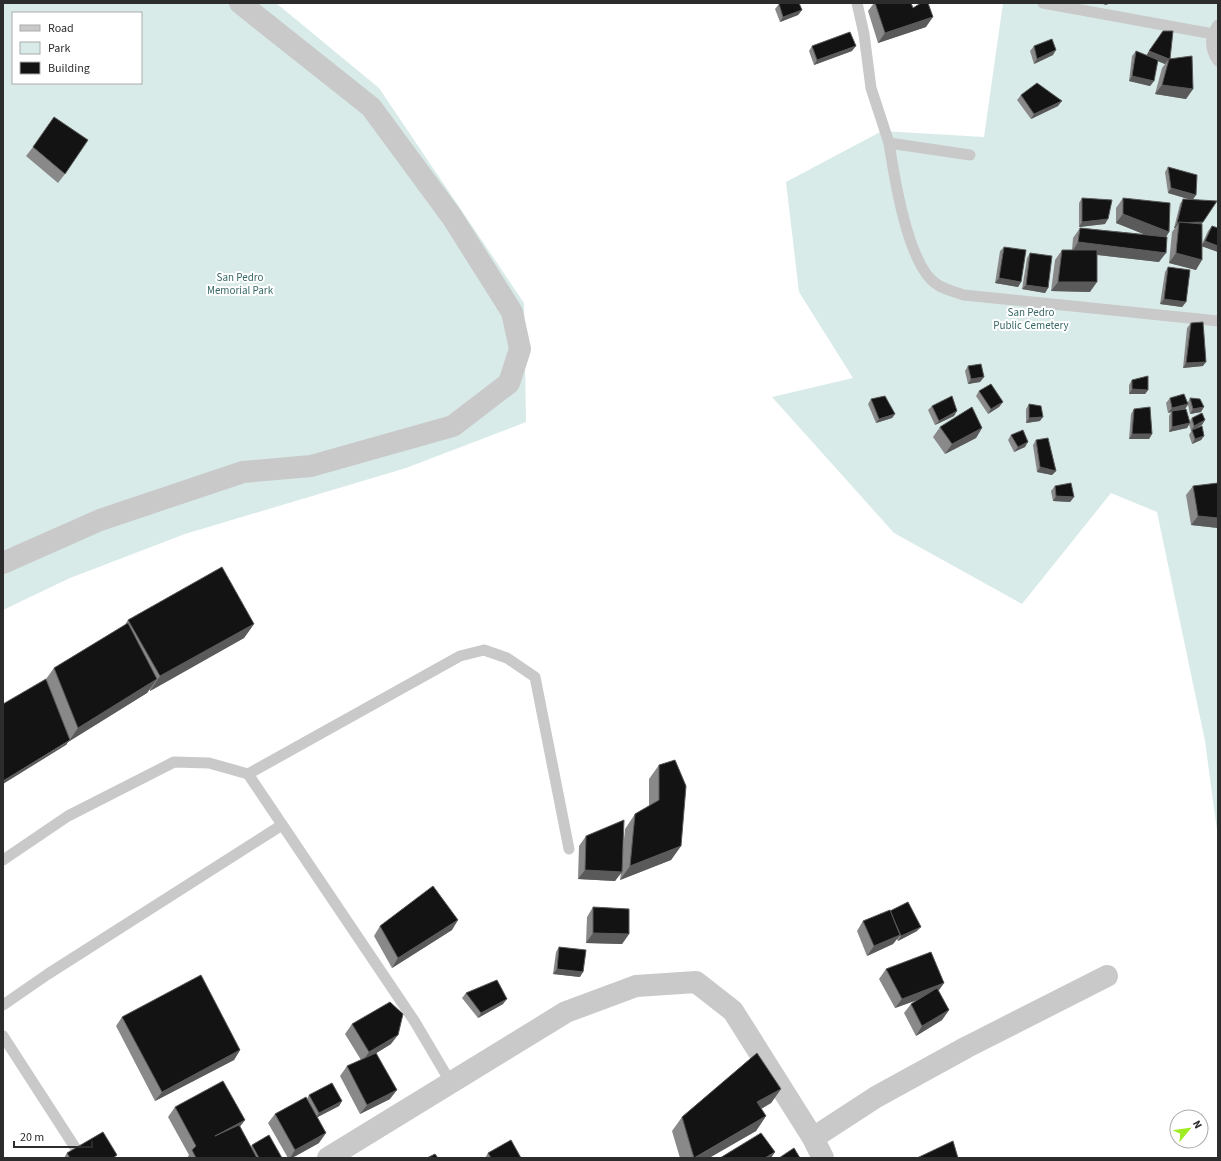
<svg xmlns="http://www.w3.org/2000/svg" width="1221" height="1161" font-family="'Source Sans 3',sans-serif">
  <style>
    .green { fill: #d8ebe9; fill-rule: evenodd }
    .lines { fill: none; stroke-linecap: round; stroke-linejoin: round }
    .lane { stroke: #c9c9c9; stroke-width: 11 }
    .street { stroke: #c9c9c9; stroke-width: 22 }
    .wall { fill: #898989 }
    .shaded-wall { fill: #5a5a5a }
    .building { fill: #131313; stroke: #5a5a5a }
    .labels { text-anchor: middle; stroke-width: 4; stroke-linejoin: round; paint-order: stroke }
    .park-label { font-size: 11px; fill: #386968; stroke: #fff }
  </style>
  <rect width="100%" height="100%" fill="#fff"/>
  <g class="green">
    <path d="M3,3h273l103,85 145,215 2,119 -120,46 -221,66 -115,44 -67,32zM13,13h128v70h-128z"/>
    <polygon points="1003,3 1218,3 1218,838 1205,741 1157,512 1111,493 1022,604 894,533 772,397 853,378 799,292 786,182 882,131 984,137"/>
  </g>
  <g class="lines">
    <g class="lane">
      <polyline points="857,3 864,34 871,88 889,143 970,155"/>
      <polyline points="1043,3 1213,34"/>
      <path d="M1218,25c-9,12 -8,24 0,36"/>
      <path d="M889,143c5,33 19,125 49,142 8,5 18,7 26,10l254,26"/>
      <polyline points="248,774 460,656 484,650 507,658 535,677 569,849"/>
      <polyline points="3,860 68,816 174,762 209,763 248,774 415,1022 451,1083"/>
      <polyline points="3,1005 48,974 282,825"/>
      <polyline points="3,1036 78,1152"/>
    </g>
    <g class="street">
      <polyline points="3,563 100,520 243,472 311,466 453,426 509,383 520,349 512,312 452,217 371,107 240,3"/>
      <polyline points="813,1138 876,1097 967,1047 1107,976"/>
      <polyline points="328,1158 566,1012 636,986 696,982 733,1011 813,1138 823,1158"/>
    </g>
  </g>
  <g class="wall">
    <polygon points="874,3 911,3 913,8 926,27 878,43 868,11"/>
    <polygon points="779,4 802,10 798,15 780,22 775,9"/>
    <polygon points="812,46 852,51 814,65 809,51"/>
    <polygon points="1034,46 1053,55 1034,64 1030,51"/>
    <polygon points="1136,51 1146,55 1170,59 1193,89 1186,99 1155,94 1162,68 1165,64 1157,61 1154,81 1150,86 1129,81 1132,56"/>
    <polygon points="1021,95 1058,106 1031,119 1017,100"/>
    <polygon points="33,147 65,174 58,183 26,156"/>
    <polygon points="1168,167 1196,195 1193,200 1202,225 1202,244 1208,231 1212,226 1218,228 1218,252 1202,246 1196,270 1169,263 1172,232 1175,228 1174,228 1180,204 1183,199 1191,200 1168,193 1165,172"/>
    <polygon points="1082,198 1105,224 1079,227 1079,203"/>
    <polygon points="1123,198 1169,232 1166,237 1159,262 1097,255 1090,292 1051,291 1055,260 1062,250 1072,250 1073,238 1080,228 1144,234 1116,223 1116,208"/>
    <polygon points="1004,247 1021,282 1018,287 995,283 1000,251"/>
    <polygon points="1030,253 1048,288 1045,293 1022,289 1027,258"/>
    <polygon points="1168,267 1186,302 1182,307 1160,304 1165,272"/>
    <polygon points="1191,323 1203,366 1183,368 1187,328"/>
    <polygon points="968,366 984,377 980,382 968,384 965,371"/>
    <polygon points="1132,380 1148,390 1145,394 1129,394 1129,385"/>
    <polygon points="979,391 1003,402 999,407 988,414 976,396"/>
    <polygon points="1170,398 1188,402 1190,398 1201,412 1190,414 1188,405 1185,409 1190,421 1192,418 1202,425 1194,429 1204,436 1201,440 1192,444 1189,435 1192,430 1191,431 1189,424 1187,428 1169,432 1169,416 1171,412 1168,413 1166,403"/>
    <polygon points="871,399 895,414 892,418 876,423 868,404"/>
    <polygon points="1029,404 1040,421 1026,423 1026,409"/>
    <polygon points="932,406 954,416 935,425 928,410"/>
    <polygon points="1134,409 1152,434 1149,439 1129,439 1131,414"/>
    <polygon points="940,427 982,428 976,438 945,454 933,437"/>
    <polygon points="1011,435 1025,447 1014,452 1008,440"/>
    <polygon points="1036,440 1056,471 1052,475 1037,472 1033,445"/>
    <polygon points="1218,483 1218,528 1191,525 1186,495 1193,486"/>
    <polygon points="1055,486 1074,497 1070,502 1053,501 1051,491"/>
    <polygon points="128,620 254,624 244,638 150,691 150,689 147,693 68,742 66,745 46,679 54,668 124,626"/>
    <polygon points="659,765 681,846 671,860 620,880 621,872 615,881 578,879 579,846 586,836 622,860 625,829 635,814 649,806 649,779"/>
    <polygon points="593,907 629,934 622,944 586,943 587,917"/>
    <polygon points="863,921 917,931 898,941 897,939 893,944 867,956 857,931"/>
    <polygon points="380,926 452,930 392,968 374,936"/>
    <polygon points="559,947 580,977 553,974 556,952"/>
    <polygon points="886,969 944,983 938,991 949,1010 942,1020 916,1036 904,1013 911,1004 917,1000 895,1008 879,979"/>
    <polygon points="466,993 503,1004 478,1018 462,998"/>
    <polygon points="122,1017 240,1050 234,1060 155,1101 116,1026"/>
    <polygon points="352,1024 391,1044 376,1053 390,1099 360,1114 340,1076 347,1066 361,1060 345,1034"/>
    <polygon points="781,1089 771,1103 761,1109 766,1116 756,1131 709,1158 680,1158 672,1131 682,1117"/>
    <polygon points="309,1095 342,1101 339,1106 317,1117 319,1143 292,1158 288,1158 268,1123 275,1114 307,1099"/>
    <polygon points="175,1107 245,1120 240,1126 251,1147 252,1145 282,1158 187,1158 189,1155 168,1117"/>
    <polygon points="67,1153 116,1158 64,1158"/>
    <polygon points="488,1153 521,1158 485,1158"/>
  </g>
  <g class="shaded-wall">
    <polygon points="1100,3 1110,3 1106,5"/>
    <polygon points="802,10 798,15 780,22 783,17"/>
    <polygon points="933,17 926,27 878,43 885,33"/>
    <polygon points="856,46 852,51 814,65 817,60"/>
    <polygon points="1056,50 1053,55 1034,64 1037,59"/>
    <polygon points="1149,51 1169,59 1165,64 1146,56"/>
    <polygon points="1132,76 1154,81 1150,86 1129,81"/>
    <polygon points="1162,85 1193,89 1186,99 1155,94"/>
    <polygon points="1062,101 1058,106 1031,119 1034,114"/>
    <polygon points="1171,188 1196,195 1192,200 1168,193"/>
    <polygon points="1123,214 1169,232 1163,242 1116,223"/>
    <polygon points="1108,219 1105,224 1079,227 1082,222"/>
    <polygon points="1203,222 1200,227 1179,223"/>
    <polygon points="1177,223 1179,223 1175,228 1174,228"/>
    <polygon points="1205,241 1218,246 1218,252 1201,246"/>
    <polygon points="1078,242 1166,253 1159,262 1072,252"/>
    <polygon points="1176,253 1202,260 1196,270 1169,263"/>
    <polygon points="999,278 1021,282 1018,287 995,283"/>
    <polygon points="1058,282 1097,282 1090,292 1051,291"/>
    <polygon points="1026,285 1048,288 1045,293 1022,289"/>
    <polygon points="1164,299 1186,302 1182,307 1160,304"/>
    <polygon points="1206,362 1203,366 1183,368 1186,363"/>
    <polygon points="984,377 980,382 968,384 971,379"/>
    <polygon points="1132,389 1148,390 1145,394 1129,394"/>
    <polygon points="1003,402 999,407 988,414 991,409"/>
    <polygon points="1188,404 1185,409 1172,411 1171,412 1168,413 1172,408"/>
    <polygon points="1204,407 1201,412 1190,414 1193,409"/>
    <polygon points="957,411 954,416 935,425 939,421"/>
    <polygon points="895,414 892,418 876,423 879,419"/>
    <polygon points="1043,417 1040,421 1026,423 1029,418"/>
    <polygon points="1205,420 1202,425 1191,431 1194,426"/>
    <polygon points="1190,423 1187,428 1169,432 1172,427"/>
    <polygon points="982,428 976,438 945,454 952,444"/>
    <polygon points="1132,434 1152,434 1149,439 1129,439"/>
    <polygon points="1204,436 1201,440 1192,444 1195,439"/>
    <polygon points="1028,442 1025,447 1014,452 1018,447"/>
    <polygon points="1040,467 1056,471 1052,475 1037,472"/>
    <polygon points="1056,496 1074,497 1070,502 1053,501"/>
    <polygon points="1198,516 1218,518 1218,528 1191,525"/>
    <polygon points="254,624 244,638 150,691 160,676"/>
    <polygon points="157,679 147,693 68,742 66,745 3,784 3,781 69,741 78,728"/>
    <polygon points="681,846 671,860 620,880 630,866"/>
    <polygon points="585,870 622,872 615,881 578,879"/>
    <polygon points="458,920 452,930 392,968 398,958"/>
    <polygon points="921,927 917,931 898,941 901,936"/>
    <polygon points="593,933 629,934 622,944 586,943"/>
    <polygon points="900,935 893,944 867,956 874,946"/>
    <polygon points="557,969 583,972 580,977 553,974"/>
    <polygon points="944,983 937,993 895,1008 902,999"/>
    <polygon points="507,999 503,1004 478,1018 481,1013"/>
    <polygon points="949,1010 942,1020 916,1036 922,1026"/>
    <polygon points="398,1035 391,1044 362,1062 369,1052"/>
    <polygon points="240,1050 234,1060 155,1101 162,1092"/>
    <polygon points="781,1089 771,1103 747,1117 757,1102"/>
    <polygon points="397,1090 390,1099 360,1114 367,1105"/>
    <polygon points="342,1101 339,1106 316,1118 319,1113"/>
    <polygon points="766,1116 756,1131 709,1158 695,1158"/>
    <polygon points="245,1120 238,1129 215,1136"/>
    <polygon points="326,1133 319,1143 292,1158 290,1158 295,1150"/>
    <polygon points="775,1152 771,1158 765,1158"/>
  </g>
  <g class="building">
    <polygon points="782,3 799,3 802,10 783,17 779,4"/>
    <polygon points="875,3 911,3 913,8 921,3 928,3 933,17 885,33"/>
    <polygon points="1163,31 1173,31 1170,59 1169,59 1149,51"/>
    <polygon points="850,32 856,46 817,60 812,46"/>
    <polygon points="1052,39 1056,50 1037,59 1034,46"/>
    <polygon points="1136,51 1158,60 1154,81 1132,76"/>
    <polygon points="1192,56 1193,89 1162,85 1169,59"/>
    <polygon points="1037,83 1062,101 1034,114 1021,95"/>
    <polygon points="54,117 88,140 65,174 33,147"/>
    <polygon points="1168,167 1197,175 1196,195 1171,188"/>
    <polygon points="1082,198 1112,200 1108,219 1082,222"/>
    <polygon points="1123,198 1170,203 1169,232 1123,214"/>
    <polygon points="1183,199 1217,201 1203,222 1177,223"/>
    <polygon points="1179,222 1202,224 1202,260 1176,253"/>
    <polygon points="1212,226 1218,228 1218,246 1205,241"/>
    <polygon points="1080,228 1167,237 1166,253 1078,242"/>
    <polygon points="1004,247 1026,250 1021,282 999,278"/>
    <polygon points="1062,250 1097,250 1097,282 1058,282"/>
    <polygon points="1030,253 1052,256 1048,288 1026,285"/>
    <polygon points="1168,267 1190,270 1186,302 1164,299"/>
    <polygon points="1203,322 1206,362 1186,363 1191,323"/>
    <polygon points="981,364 984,377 971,379 968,366"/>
    <polygon points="1148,376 1148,390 1132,389 1132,380"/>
    <polygon points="991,384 1003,402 991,409 979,391"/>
    <polygon points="1184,394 1188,404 1172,408 1170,398"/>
    <polygon points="885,396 895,414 879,419 871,399"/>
    <polygon points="952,396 957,411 939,421 932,406"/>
    <polygon points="1190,398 1200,399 1204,407 1193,409"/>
    <polygon points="1029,404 1041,406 1043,417 1029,418"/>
    <polygon points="972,407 982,428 952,444 940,427"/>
    <polygon points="1150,407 1152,434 1132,434 1134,409"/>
    <polygon points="1186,409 1190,423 1172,427 1172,411"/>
    <polygon points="1202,413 1205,420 1194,426 1192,418"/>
    <polygon points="1202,426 1204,436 1195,439 1192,430"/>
    <polygon points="1023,430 1028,442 1018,447 1011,435"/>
    <polygon points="1048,438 1056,471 1040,467 1036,440"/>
    <polygon points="1071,483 1074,497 1056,496 1055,486"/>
    <polygon points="1218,483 1218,518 1198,516 1193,486"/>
    <polygon points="222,567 254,624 160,676 128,620"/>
    <polygon points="128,623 157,679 78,728 54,668"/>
    <polygon points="46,679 70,740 3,781 3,704"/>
    <polygon points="675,760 686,786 681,846 630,866 635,814 659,800 659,765"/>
    <polygon points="624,820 622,872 585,870 586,836"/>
    <polygon points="433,886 458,920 398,958 380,926"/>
    <polygon points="908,902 921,927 901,936 890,911"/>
    <polygon points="593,907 629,909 629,934 593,933"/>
    <polygon points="890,910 900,935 874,946 863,921"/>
    <polygon points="559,947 586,950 583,972 557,969"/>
    <polygon points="931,952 944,983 902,999 886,969"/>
    <polygon points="201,975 240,1050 162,1092 122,1017"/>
    <polygon points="497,980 507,999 481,1013 466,993"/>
    <polygon points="937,988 949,1010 922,1026 911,1004"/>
    <polygon points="390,1002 403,1014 398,1035 369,1052 352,1024"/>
    <polygon points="376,1053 397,1090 367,1105 347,1066"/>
    <polygon points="757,1053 781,1089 757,1102 766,1116 694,1158 682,1117"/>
    <polygon points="223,1081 245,1120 215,1136 239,1125 257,1158 196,1158 192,1150 196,1146 175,1107"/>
    <polygon points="332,1083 342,1101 319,1113 309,1095"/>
    <polygon points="306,1097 326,1133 295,1150 275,1114"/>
    <polygon points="103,1132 117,1155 113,1158 70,1158 67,1153"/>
    <polygon points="761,1133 775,1152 765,1158 720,1158"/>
    <polygon points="269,1135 282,1158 259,1158 252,1145"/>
    <polygon points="511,1140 521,1158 491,1158 488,1153"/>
    <polygon points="953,1141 958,1158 917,1158"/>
    <polygon points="794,1148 800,1158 779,1158"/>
    <polygon points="435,1154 438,1158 427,1158"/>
  </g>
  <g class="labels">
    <g class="park-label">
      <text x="240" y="281">San Pedro<tspan x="240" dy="13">Memorial Park</tspan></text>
      <text x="1031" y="316">San Pedro<tspan x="1031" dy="13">Public Cemetery</tspan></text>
    </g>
  </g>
  <rect width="1221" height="1161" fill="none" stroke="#2c2c2c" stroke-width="8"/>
  <rect x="12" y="12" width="130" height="72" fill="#ffffff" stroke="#ababab"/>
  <rect x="20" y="25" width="20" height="6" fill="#c9c9c9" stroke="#ababab"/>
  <text x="48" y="32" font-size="12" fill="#2c2c2c">Road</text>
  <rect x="20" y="42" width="20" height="12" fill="#d8ebe9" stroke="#ababab"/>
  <text x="48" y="52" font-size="12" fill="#2c2c2c">Park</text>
  <rect x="20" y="62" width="20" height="12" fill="#131313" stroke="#ababab"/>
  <text x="48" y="72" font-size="12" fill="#2c2c2c">Building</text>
  <g transform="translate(1189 1129) rotate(61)"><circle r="19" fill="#ffffff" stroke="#ababab"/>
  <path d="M0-3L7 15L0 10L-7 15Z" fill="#a0ec24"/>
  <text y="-6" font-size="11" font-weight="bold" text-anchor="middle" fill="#2c2c2c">N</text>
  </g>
  <path d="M14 1141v6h78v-6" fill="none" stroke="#2c2c2c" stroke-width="2"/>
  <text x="20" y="1141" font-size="12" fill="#2c2c2c" stroke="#ffffff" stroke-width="3" paint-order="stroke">20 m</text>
</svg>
